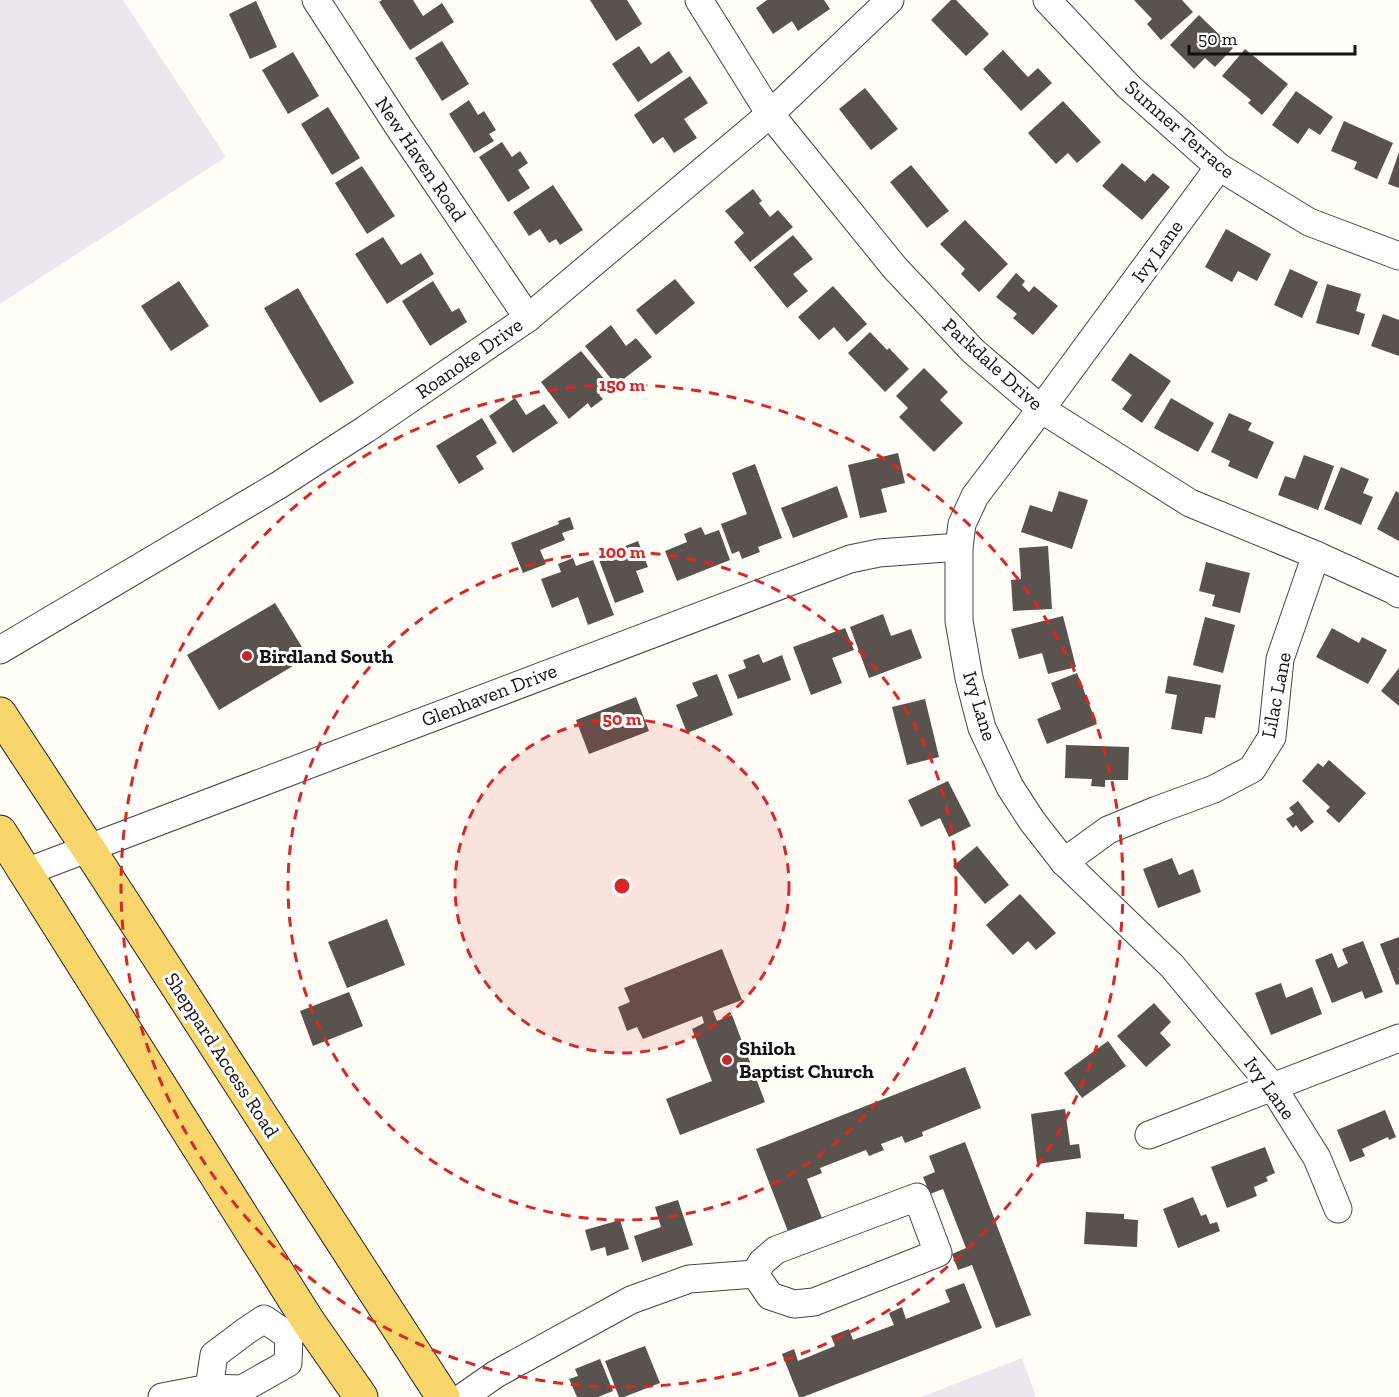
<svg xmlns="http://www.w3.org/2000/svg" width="1399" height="1397" font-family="'Zilla Slab',serif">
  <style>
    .industrial { fill: #eee6ef }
    .building { fill: #5a524d }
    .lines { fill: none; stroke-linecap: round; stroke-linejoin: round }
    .minor-casing { stroke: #444; stroke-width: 29 }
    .major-casing { stroke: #222; stroke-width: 35 }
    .minor { stroke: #fff; stroke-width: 27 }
    .major { stroke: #f9d66b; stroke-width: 33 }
    .ring { fill: none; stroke: #d62828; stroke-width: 3; stroke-dasharray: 10 8 }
    .poi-dot { fill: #c4262e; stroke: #fff; stroke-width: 2 }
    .labels { text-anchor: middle; stroke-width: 6; stroke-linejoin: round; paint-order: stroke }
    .street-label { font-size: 20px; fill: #111; stroke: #fff }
    .poi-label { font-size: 20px; font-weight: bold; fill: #111; stroke: #fff; text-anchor: start }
    .centre { fill: #d62828; stroke: #fff; stroke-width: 3 }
    .ring-label { font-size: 18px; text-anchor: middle; font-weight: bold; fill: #d62828; stroke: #fff; stroke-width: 6; stroke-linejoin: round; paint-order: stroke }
  </style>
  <rect width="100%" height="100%" fill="#fffdf5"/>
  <g class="industrial">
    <polygon points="0,0 123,0 226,157 0,304"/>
    <polygon points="1022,1358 1036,1397 921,1397"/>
  </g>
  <g class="building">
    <polygon points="382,0 413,0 423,16 442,3 454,22 410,50 379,2"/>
    <polygon points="590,0 627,0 642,24 616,41"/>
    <polygon points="767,0 824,0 830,9 798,31 792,21 773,34 756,8"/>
    <polygon points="951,0 956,0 989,34 966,56 931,20"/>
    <polygon points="1134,0 1182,0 1193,12 1161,40 1147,24 1152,19"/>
    <polygon points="256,1 277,47 250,59 229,14"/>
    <polygon points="1199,15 1233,48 1215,67 1205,58 1194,69 1170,45"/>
    <polygon points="442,41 469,84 442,101 415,58"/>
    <polygon points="639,46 651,64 669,51 683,72 638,102 612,64"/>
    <polygon points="1245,49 1288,84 1262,115 1248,103 1251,100 1222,76"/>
    <polygon points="1003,50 1028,77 1038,68 1052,83 1021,111 983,69"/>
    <polygon points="293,52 319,96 288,114 262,70"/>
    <polygon points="690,76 708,103 684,119 697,138 674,153 663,137 653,144 634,115"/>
    <polygon points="865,88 898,129 871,150 839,109"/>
    <polygon points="1296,91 1333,117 1320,135 1309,128 1298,144 1272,125"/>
    <polygon points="469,100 478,115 484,111 496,130 489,134 494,141 474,153 449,114"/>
    <polygon points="1063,101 1101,142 1077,163 1068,153 1056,164 1028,133"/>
    <polygon points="328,107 360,158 332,175 301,124"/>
    <polygon points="1344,121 1393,143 1377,179 1354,169 1357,162 1331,151"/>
    <polygon points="502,142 512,157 520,151 528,163 518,170 530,188 508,202 479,157"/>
    <polygon points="1399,152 1399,188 1388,184"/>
    <polygon points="1122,163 1145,182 1153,173 1170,187 1142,220 1102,186"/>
    <polygon points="911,165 949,211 927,228 890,182"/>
    <polygon points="362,166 395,216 367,234 335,183"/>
    <polygon points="553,185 583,230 560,245 556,239 549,243 540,229 529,236 513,212"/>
    <polygon points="753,189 762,201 759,203 770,217 778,210 793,227 750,262 734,242 744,233 725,211"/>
    <polygon points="965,220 1008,264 979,292 961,274 965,269 940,244"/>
    <polygon points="1226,229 1271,254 1257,281 1238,271 1232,282 1205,267"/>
    <polygon points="793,235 813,259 793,274 808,291 787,308 754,267"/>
    <polygon points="383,237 401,265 421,253 434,274 387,304 355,254"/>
    <polygon points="1290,269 1318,282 1302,318 1274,305"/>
    <polygon points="1016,273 1025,281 1022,285 1029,292 1034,286 1058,306 1033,335 1013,318 1017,314 996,297"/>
    <polygon points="675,279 695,303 656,335 636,310"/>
    <polygon points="179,281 209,326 171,351 141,306"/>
    <polygon points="433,281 452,312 459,308 467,322 430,346 402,301"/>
    <polygon points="1327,284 1361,294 1356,311 1365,314 1359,335 1316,323"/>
    <polygon points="833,286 867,324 847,342 834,327 819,340 798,317"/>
    <polygon points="298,288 354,383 320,403 264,308"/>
    <polygon points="1383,314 1399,320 1399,356 1371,346"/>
    <polygon points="611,325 626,346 636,338 652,357 616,385 585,346"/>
    <polygon points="870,332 887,350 889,348 909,369 885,392 848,353"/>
    <polygon points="581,351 610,386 599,395 603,399 591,408 588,403 569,419 541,382"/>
    <polygon points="1130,353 1171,381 1142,423 1122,409 1132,395 1111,380"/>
    <polygon points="924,368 948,392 940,400 963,423 934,452 899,417 908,408 896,396"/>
    <polygon points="515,398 526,415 544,404 558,423 513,453 489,416"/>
    <polygon points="1171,398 1214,423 1198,452 1154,428"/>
    <polygon points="1229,413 1252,423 1248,430 1274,442 1257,479 1228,466 1230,461 1211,452"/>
    <polygon points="482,418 497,443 476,456 484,469 459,484 436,446"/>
    <polygon points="898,453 905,483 881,489 887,512 860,518 848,465"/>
    <polygon points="1304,455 1334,466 1318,510 1278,495 1285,476 1295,479"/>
    <polygon points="755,464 782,538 758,547 760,552 742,559 739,551 732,554 721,524 747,514 732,473"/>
    <polygon points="1341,467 1369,479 1363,493 1373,497 1361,525 1324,509"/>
    <polygon points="837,486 848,517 793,538 781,508"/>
    <polygon points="1059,491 1088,500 1072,549 1021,532 1030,505 1052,512"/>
    <polygon points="1396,491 1399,493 1399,541 1377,529"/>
    <polygon points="570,517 574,529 562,533 565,540 540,550 546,564 523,573 511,543 559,524 558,521"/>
    <polygon points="701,527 705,535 719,530 730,560 677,581 665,551 687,542 684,534"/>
    <polygon points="638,541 648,567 636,571 644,592 615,603 598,557"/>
    <polygon points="1048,546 1052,609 1013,611 1011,580 1021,579 1019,548"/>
    <polygon points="573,558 576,566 593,560 614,615 588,625 578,597 552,608 541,579 561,572 558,564"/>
    <polygon points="1206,562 1250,573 1240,613 1212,606 1215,595 1199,591"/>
    <polygon points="275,603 308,657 219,710 187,655"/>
    <polygon points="883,614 891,636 911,629 922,658 869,678 850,627"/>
    <polygon points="1063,616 1076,667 1048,674 1042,653 1019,659 1011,629"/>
    <polygon points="1205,617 1235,625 1223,673 1193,665"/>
    <polygon points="845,628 854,650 832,658 842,683 811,695 793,647"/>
    <polygon points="1332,628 1359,643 1362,637 1387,650 1368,684 1316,657"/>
    <polygon points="759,654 763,663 782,655 791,680 738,699 728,675 746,668 743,660"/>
    <polygon points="1399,668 1399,706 1381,691"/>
    <polygon points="1077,673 1097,724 1047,744 1037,719 1061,709 1051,683"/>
    <polygon points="717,674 733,715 687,733 676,705 698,696 692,683"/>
    <polygon points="1168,676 1221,685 1215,718 1205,717 1202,734 1171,729 1177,695 1165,693"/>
    <polygon points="636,697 649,731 589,754 576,720"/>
    <polygon points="925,699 939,757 907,765 892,707"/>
    <polygon points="1066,745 1129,747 1128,780 1105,780 1105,787 1091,786 1092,779 1065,778"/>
    <polygon points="1329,760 1366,793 1339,823 1326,811 1330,807 1302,781 1318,763 1323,767"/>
    <polygon points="948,781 971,826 949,837 940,818 921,827 908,800"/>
    <polygon points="1298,801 1314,822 1301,832 1296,825 1293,828 1286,819 1294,814 1289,808"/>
    <polygon points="977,846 1009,885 985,904 953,866"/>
    <polygon points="1172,858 1179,875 1193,869 1201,892 1158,908 1143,869"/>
    <polygon points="1020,894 1056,933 1036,950 1028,941 1013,955 986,925"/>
    <polygon points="387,919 405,965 347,988 328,942"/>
    <polygon points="1399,937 1399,984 1396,985 1380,944"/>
    <polygon points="1363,941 1383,992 1365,999 1362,991 1332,1003 1315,960 1332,953 1338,968 1348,963 1342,949"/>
    <polygon points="722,949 742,1000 713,1011 717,1021 732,1015 765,1102 680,1135 666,1099 712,1081 692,1029 704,1023 702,1016 643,1039 637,1027 627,1031 618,1007 630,1002 624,988"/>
    <polygon points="1281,983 1286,998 1312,987 1322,1014 1271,1035 1255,993"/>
    <polygon points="349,992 363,1026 313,1046 300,1011"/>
    <polygon points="1154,1003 1171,1022 1160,1033 1171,1045 1146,1067 1117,1036"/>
    <polygon points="1108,1041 1126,1066 1082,1098 1064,1073"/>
    <polygon points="965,1067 981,1108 922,1132 923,1136 905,1143 902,1136 881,1144 884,1150 869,1156 866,1150 820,1168 822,1173 807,1179 823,1221 789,1234 756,1149"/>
    <polygon points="1065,1109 1070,1145 1079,1144 1081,1158 1037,1164 1031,1114"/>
    <polygon points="1385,1110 1396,1137 1389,1140 1388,1137 1362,1149 1365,1156 1350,1162 1337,1130"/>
    <polygon points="965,1142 1031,1315 996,1328 972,1265 958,1270 952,1254 966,1248 943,1189 930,1194 923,1177 935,1172 929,1156"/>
    <polygon points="1265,1147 1275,1173 1266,1177 1268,1181 1254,1187 1257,1196 1227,1208 1211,1167"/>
    <polygon points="1193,1197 1201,1216 1206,1214 1210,1224 1217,1222 1220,1231 1178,1248 1163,1209"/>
    <polygon points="678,1200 693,1245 642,1262 634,1236 661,1227 655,1207"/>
    <polygon points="1086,1212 1124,1214 1124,1219 1138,1220 1137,1247 1084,1244"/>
    <polygon points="620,1220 629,1249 607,1256 605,1247 591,1251 585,1230"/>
    <polygon points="964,1283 982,1328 803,1397 799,1397 782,1354 794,1349 798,1361 835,1346 831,1336 849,1329 853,1340 894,1325 889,1313 902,1307 906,1319 950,1302 945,1290"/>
    <polygon points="645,1346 660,1383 624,1397 619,1397 605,1361"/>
    <polygon points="600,1359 613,1391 598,1397 577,1397 569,1379 578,1376 575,1369"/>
  </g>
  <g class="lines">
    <defs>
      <g id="minor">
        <polyline points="316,0 400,129 528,318"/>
        <polyline points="699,0 770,114 895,268 973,351 1041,409 1190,503 1316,555 1393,590 1399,594"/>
        <polyline points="1047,0 1129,87 1219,167 1309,222 1399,256"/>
        <polyline points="1219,167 1041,409 975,496 962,524 959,547 959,621 969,678 982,728 1010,787 1032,821 1064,862 1172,966 1272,1086 1317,1158 1338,1209"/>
        <polyline points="0,650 279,485 366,429 528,318 770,114 890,0"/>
        <polyline points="1064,862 1108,830 1157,810 1214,789 1252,769 1272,737 1280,659 1316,555"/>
        <polyline points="26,872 850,559 879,553 959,547"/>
        <polyline points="1149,1135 1399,1038"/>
        <polygon points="917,1197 938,1253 814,1302 794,1304 770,1296 755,1274 762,1262 776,1250"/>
        <polyline points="209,1388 214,1355 246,1331 264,1319 289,1336"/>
        <polyline points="162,1397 209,1388 242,1389 288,1363 289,1336 308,1321"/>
        <polyline points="463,1397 496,1374 631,1300 689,1279 755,1274"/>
      </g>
      <g id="major">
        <polyline points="0,714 88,848 443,1397"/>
        <polyline points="0,832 308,1321 361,1397"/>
      </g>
    </defs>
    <use href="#minor" class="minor-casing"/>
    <use href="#major" class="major-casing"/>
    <use href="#minor" class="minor"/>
    <use href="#major" class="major"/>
  </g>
  <circle cx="622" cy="886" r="167" fill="#d62828" fill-opacity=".12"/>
  <g class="ring">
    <circle cx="622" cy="886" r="167"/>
    <circle cx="622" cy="886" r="334"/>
    <circle cx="622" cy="886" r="501"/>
  </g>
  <g class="poi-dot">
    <circle cx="247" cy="656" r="6"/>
    <circle cx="727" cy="1060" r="6"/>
  </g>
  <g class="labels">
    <g class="street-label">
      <text transform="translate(1180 129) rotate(41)" y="7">Sumner Terrace</text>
      <text transform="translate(421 159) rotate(56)" y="7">New Haven Road</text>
      <text transform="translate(1157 251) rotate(-54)" y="7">Ivy Lane</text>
      <text transform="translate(469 358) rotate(-35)" y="7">Roanoke Drive</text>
      <text transform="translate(993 364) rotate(42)" y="7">Parkdale Drive</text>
      <text transform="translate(489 695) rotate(-21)" y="7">Glenhaven Drive</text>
      <text transform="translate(1276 695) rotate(-79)" y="7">Lilac Lane</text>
      <text transform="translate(980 706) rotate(73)" y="7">Ivy Lane</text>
      <text transform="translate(222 1055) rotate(57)" y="7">Sheppard Access Road</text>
      <text transform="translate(1270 1088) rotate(54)" y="7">Ivy Lane</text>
    </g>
    <g class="poi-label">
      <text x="259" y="663">Birdland South</text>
      <text x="739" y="1055">Shiloh<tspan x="739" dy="23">Baptist Church</tspan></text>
    </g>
  </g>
  <circle cx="622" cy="886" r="9" class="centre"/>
  <g class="ring-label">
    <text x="622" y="391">150 m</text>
    <text x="622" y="558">100 m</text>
    <text x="622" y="725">50 m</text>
  </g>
  <path d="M1189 45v9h166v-9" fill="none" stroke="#111111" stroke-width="3"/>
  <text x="1198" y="45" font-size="18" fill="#111111" stroke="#ffffff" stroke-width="4.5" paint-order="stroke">50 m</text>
</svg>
